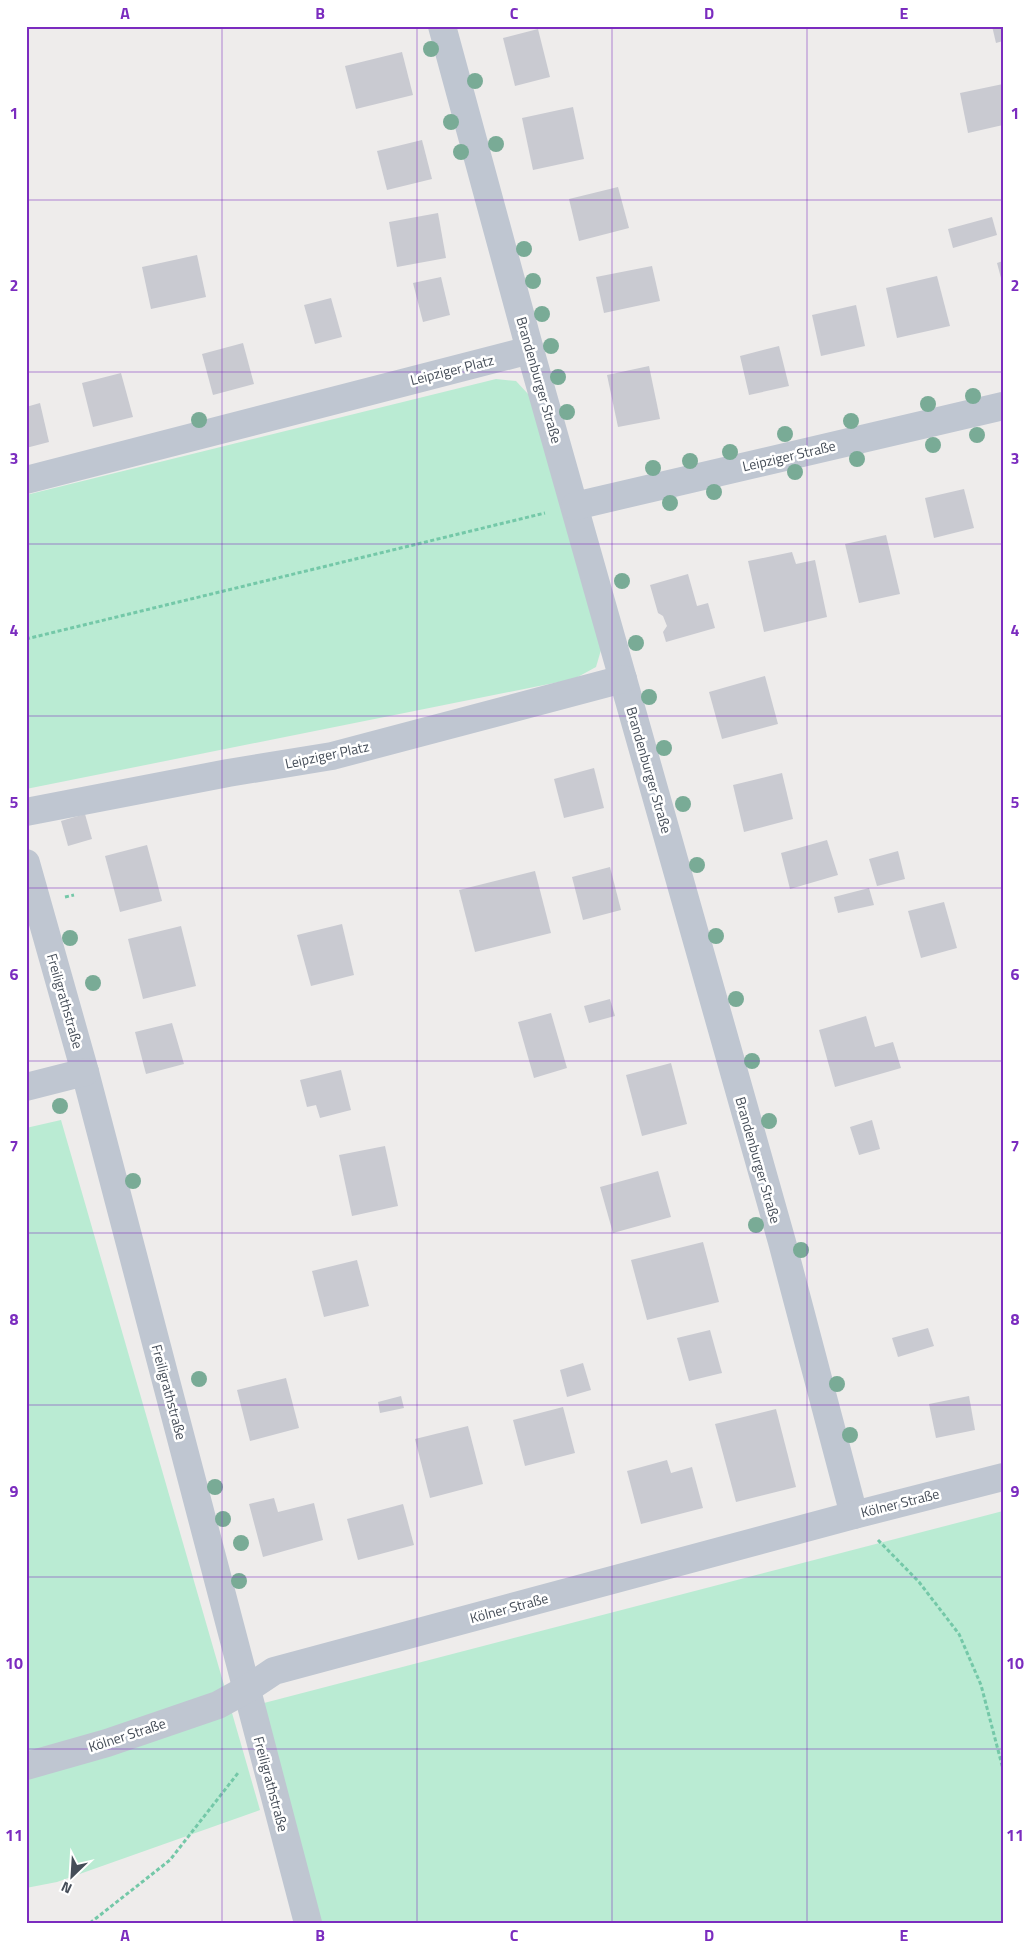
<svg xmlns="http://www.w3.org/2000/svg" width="1029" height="1949" font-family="'Titillium Web',sans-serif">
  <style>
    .green { fill: #baebd3 }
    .building { fill: #c9cad1 }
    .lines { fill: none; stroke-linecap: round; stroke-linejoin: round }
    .path { stroke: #74c8a8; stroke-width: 3; stroke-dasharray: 4 2.5; stroke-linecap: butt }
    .minor { stroke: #bfc6d1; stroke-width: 28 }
    .tree { fill: #79ab96 }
    .grid { fill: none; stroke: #7b2cbf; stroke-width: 1; stroke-opacity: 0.55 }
    .labels { text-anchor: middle; stroke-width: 5; stroke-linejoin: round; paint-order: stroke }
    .street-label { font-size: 14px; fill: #454d58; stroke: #fff }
    .neatline { fill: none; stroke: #7b2cbf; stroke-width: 2 }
    .grid-label { font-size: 16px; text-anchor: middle; font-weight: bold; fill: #7b2cbf }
  </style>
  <rect width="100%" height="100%" fill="#eeeceb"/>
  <g class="green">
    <polygon points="496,379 516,381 529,395 601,650 596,667 574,679 26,789 26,495"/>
    <polygon points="61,1120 260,1810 57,1882 26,1888 26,1128"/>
    <polygon points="1003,1511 1003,1923 320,1923 264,1703"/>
  </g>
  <g class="building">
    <polygon points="992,26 1003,26 1003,41 996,43"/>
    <polygon points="538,29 550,77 515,86 503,38"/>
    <polygon points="402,52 413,95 356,109 345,66"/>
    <polygon points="1003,84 1003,125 968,133 960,93"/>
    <polygon points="573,107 584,159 533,170 522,118"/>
    <polygon points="422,140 432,179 387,190 377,151"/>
    <polygon points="618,187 629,228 579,241 569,199"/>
    <polygon points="438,213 446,258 397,267 389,222"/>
    <polygon points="992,217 997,235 953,248 948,229"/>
    <polygon points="197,255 206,297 151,309 142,267"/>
    <polygon points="1003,261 1003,277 1001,278 997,263"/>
    <polygon points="652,266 660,301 604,313 596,277"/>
    <polygon points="937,276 950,326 897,338 886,288"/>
    <polygon points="441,277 450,315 423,322 413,283"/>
    <polygon points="331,298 342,337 315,344 304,305"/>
    <polygon points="856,305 865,346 821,356 812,315"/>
    <polygon points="243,343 254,384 213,395 202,354"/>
    <polygon points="779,346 789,386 749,395 740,356"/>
    <polygon points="649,366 660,419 618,427 607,375"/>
    <polygon points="121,373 133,417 93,427 82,383"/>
    <polygon points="40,403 49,442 26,448 26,407"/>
    <polygon points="964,489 974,528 934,538 925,498"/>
    <polygon points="886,535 900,594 859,603 845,544"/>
    <polygon points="792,552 796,564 815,560 827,617 764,632 748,561"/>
    <polygon points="688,574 697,606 708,603 715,628 666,642 663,632 667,626 663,616 658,613 650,585"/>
    <polygon points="765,676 778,724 722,739 709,692"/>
    <polygon points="594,768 604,808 564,818 554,779"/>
    <polygon points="782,773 793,819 744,832 733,785"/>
    <polygon points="85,814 92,839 68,846 61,821"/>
    <polygon points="827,840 838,875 790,889 781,853"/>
    <polygon points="147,845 162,901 120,912 105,856"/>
    <polygon points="898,851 905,879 877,886 869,859"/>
    <polygon points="610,867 621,910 583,920 572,877"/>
    <polygon points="535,871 551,933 475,952 459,890"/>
    <polygon points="869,888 874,905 838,913 834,897"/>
    <polygon points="944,902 957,948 921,958 908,911"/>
    <polygon points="342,924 354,975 311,986 297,935"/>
    <polygon points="181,926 196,986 143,999 128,939"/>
    <polygon points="610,999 615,1016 589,1023 584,1006"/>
    <polygon points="551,1013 567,1068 534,1078 518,1022"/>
    <polygon points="866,1016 875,1047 893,1042 901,1068 835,1087 819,1030"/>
    <polygon points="172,1023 184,1064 146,1074 135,1032"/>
    <polygon points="671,1063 687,1124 642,1136 626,1075"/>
    <polygon points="341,1070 351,1110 320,1118 316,1105 307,1107 300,1080"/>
    <polygon points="872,1120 880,1149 859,1155 850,1127"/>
    <polygon points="385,1146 398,1206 352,1216 339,1155"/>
    <polygon points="658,1171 671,1217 613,1233 600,1187"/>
    <polygon points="703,1242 719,1302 647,1320 631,1260"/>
    <polygon points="357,1260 369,1306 324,1317 312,1271"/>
    <polygon points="928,1328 934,1346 898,1357 892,1338"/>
    <polygon points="710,1330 722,1373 689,1381 677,1338"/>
    <polygon points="583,1363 591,1390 567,1397 560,1370"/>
    <polygon points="286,1378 299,1428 250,1441 237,1390"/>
    <polygon points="401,1396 404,1408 380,1413 378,1402"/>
    <polygon points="969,1396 975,1430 936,1438 929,1404"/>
    <polygon points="563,1407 575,1453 525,1466 513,1420"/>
    <polygon points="776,1409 796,1487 736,1502 715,1424"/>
    <polygon points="468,1426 483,1484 430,1498 415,1439"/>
    <polygon points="667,1460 671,1473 692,1467 703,1508 641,1524 627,1471"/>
    <polygon points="274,1498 278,1512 314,1503 323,1540 263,1557 249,1504"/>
    <polygon points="403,1504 414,1545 358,1560 347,1519"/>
  </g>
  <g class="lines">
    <g class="path">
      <polyline points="26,639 545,513"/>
      <polyline points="65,897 74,895"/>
      <polyline points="878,1540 919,1582 959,1634 981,1685 1003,1769"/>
      <polyline points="90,1923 170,1860 238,1773"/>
    </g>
    <g class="minor">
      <polyline points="442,26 530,350 782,1242 854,1515"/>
      <polyline points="26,480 530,350"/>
      <polyline points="575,506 1003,406"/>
      <polyline points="26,812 228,773 332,756 623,679"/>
      <polyline points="26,863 85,1072 308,1923"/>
      <polyline points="26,1087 85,1072"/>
      <polyline points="26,1766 107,1743 218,1705 247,1689 274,1671 854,1515 1003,1477"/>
    </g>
  </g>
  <g class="tree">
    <circle cx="431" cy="49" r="8"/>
    <circle cx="475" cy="81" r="8"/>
    <circle cx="451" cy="122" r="8"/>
    <circle cx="496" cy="144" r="8"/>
    <circle cx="461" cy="152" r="8"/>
    <circle cx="524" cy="249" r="8"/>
    <circle cx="533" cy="281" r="8"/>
    <circle cx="542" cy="314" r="8"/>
    <circle cx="551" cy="346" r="8"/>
    <circle cx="558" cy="377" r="8"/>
    <circle cx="973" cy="396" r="8"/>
    <circle cx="928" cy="404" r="8"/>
    <circle cx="567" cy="412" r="8"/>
    <circle cx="199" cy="420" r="8"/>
    <circle cx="851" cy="421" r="8"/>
    <circle cx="785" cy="434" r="8"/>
    <circle cx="977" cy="435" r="8"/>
    <circle cx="933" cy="445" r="8"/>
    <circle cx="730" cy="452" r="8"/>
    <circle cx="857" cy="459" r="8"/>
    <circle cx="690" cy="461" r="8"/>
    <circle cx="653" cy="468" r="8"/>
    <circle cx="795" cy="472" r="8"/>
    <circle cx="714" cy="492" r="8"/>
    <circle cx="670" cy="503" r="8"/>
    <circle cx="622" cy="581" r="8"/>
    <circle cx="636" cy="643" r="8"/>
    <circle cx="649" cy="697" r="8"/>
    <circle cx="664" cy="748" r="8"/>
    <circle cx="683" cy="804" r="8"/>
    <circle cx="697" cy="865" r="8"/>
    <circle cx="716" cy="936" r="8"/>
    <circle cx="70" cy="938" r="8"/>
    <circle cx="93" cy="983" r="8"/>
    <circle cx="736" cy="999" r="8"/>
    <circle cx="752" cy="1061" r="8"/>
    <circle cx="60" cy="1106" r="8"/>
    <circle cx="769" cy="1121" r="8"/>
    <circle cx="133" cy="1181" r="8"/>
    <circle cx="756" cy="1225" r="8"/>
    <circle cx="801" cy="1250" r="8"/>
    <circle cx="199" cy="1379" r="8"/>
    <circle cx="837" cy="1384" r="8"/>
    <circle cx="850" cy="1435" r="8"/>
    <circle cx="215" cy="1487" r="8"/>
    <circle cx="223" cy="1519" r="8"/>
    <circle cx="241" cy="1543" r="8"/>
    <circle cx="239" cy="1581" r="8"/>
  </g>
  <path class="grid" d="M222,26v1897M417,26v1897M612,26v1897M807,26v1897M26,200h977M26,372h977M26,544h977M26,716h977M26,888h977M26,1061h977M26,1233h977M26,1405h977M26,1577h977M26,1749h977"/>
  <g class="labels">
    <g class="street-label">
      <text transform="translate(452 370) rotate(-14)" y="5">Leipziger Platz</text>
      <text transform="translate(539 380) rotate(74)" y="5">Brandenburger Straße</text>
      <text transform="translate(789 456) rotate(-13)" y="5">Leipziger Straße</text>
      <text transform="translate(327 755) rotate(-12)" y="5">Leipziger Platz</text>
      <text transform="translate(649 770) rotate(74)" y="5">Brandenburger Straße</text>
      <text transform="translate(65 1001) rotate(74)" y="5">Freiligrathstraße</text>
      <text transform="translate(758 1160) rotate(74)" y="5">Brandenburger Straße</text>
      <text transform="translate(169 1392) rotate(75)" y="5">Freiligrathstraße</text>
      <text transform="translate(900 1503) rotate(-14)" y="5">Kölner Straße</text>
      <text transform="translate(509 1608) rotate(-15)" y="5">Kölner Straße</text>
      <text transform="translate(127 1735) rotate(-18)" y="5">Kölner Straße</text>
      <text transform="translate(271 1784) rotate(75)" y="5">Freiligrathstraße</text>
    </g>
  </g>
  <rect width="1029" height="1949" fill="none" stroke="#ffffff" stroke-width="55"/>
  <g transform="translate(72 1876) rotate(205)" stroke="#ffffff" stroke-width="4" paint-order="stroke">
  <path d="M0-4L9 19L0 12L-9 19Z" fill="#454d58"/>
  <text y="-8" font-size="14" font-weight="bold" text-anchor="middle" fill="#454d58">N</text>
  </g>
  <rect x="28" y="28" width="974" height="1894" class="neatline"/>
  <g class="grid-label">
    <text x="125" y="19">A</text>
    <text x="320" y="19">B</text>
    <text x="514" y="19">C</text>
    <text x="709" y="19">D</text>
    <text x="904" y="19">E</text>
    <text x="14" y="119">1</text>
    <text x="1015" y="119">1</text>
    <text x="14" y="291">2</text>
    <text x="1015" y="291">2</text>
    <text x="14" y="464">3</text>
    <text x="1015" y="464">3</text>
    <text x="14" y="636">4</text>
    <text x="1015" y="636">4</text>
    <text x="14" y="808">5</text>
    <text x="1015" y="808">5</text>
    <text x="14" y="980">6</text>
    <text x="1015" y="980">6</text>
    <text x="14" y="1152">7</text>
    <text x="1015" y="1152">7</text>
    <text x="14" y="1325">8</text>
    <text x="1015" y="1325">8</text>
    <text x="14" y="1497">9</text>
    <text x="1015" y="1497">9</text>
    <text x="14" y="1669">10</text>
    <text x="1015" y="1669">10</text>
    <text x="14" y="1841">11</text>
    <text x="1015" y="1841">11</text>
    <text x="125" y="1941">A</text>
    <text x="320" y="1941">B</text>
    <text x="514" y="1941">C</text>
    <text x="709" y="1941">D</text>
    <text x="904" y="1941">E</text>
  </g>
</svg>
